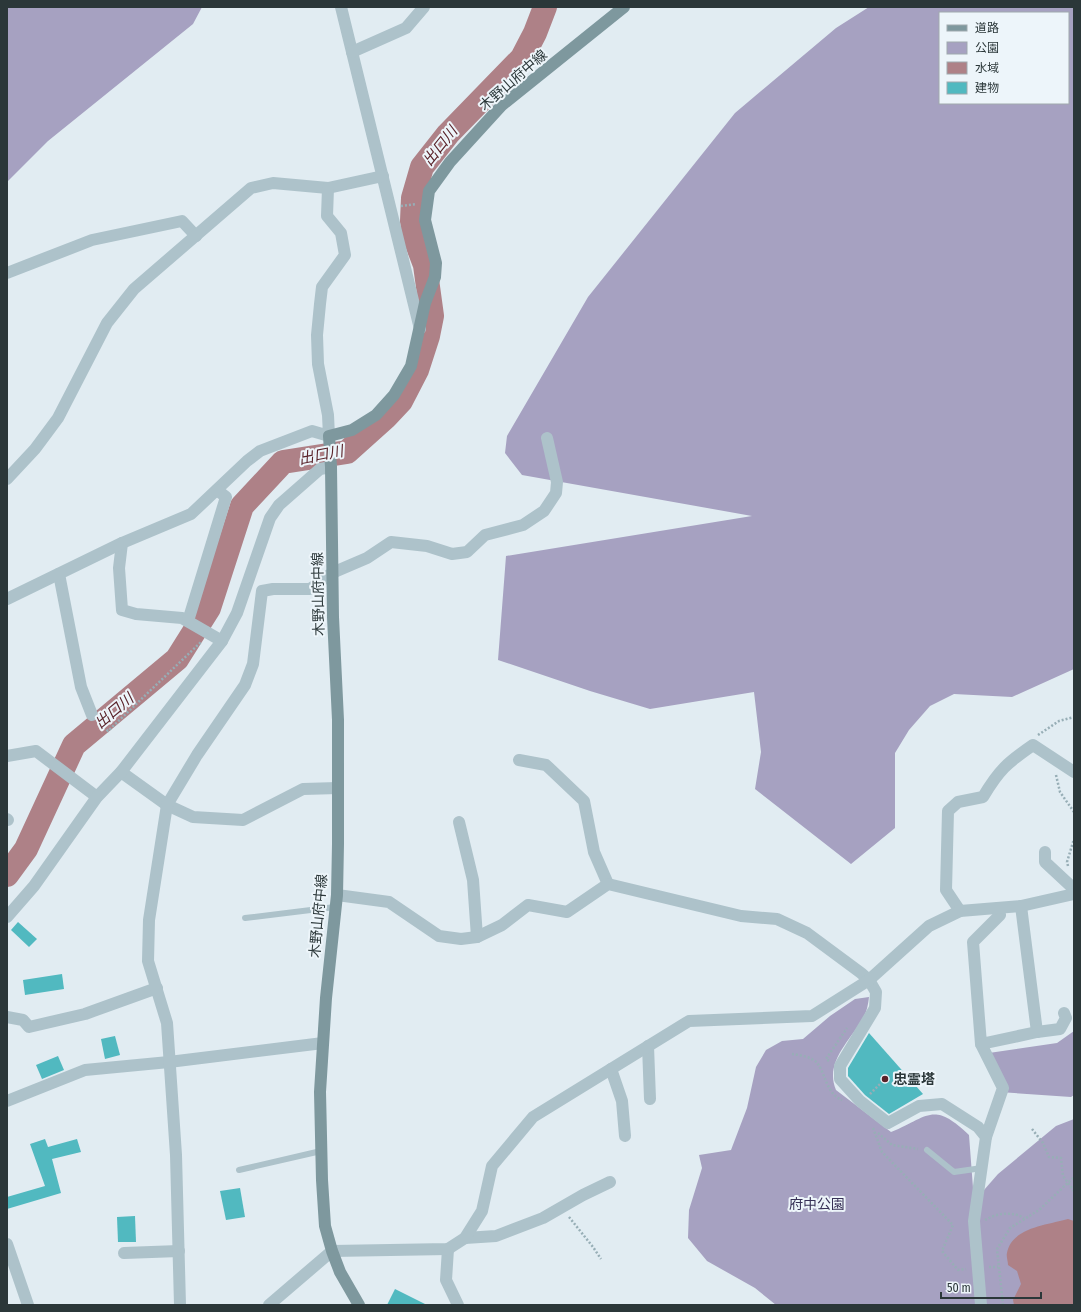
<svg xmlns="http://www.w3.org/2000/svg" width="1081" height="1312" font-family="'Fira Sans Condensed','Noto Sans JP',sans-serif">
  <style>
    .green { fill: #a6a1c1; fill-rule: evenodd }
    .water { fill: #ae8187 }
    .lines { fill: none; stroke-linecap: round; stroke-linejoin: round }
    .river { stroke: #ae8187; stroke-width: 24 }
    .building { fill: #51b9c0 }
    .path { stroke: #97aeb6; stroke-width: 2.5; stroke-dasharray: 2 2; stroke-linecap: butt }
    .lane { stroke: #adc2ca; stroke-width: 6 }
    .street { stroke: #adc2ca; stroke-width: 12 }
    .secondary { stroke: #7e989e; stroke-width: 12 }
    .poi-dot { fill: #592229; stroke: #edf5fa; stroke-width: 1.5 }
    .labels { text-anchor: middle; stroke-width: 4; stroke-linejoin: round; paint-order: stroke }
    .street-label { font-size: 14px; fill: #2b3739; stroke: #edf5fa }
    .poi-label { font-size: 14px; font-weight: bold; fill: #2b3739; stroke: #edf5fa; text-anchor: start }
    .park-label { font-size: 14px; fill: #373056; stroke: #edf5fa }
    .water-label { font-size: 15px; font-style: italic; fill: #592229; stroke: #edf5fa }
  </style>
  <rect width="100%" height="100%" fill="#e1ecf2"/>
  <g class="green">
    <polygon points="7,7 202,7 193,24 48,141 7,182"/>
    <path d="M869,7h205v662l-62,28 -58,-3 -24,12 -21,24 -14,23v75l-44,36 -96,-75 6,-37 -7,-60 -104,17 -60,-18 -92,-31 8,-104 246,-40 -230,-41 -17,-22 2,-17 81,-139 147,-184 101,-85zM940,13h128v90h-128z"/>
    <path d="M869,997c-1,8 -2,14 -6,21 -12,22 -39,44 -27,72l55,42c37,-15 42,-32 78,3l4,53 11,2 14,-16 58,-48 18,-7v186h-298l-21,-17 -48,-27 -19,-23 1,-28 13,-42 -3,-13 32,-5 16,-42 9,-41 10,-17 16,-9 21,-2 27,-23 25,-17z"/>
    <polygon points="1074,1031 1074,1095 1071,1097 999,1092 982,1054 1057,1043"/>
  </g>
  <path class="water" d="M1068,1219l6,2v84h-60l-1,-5 8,-16 -4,-13 -9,-6c0,-4 -2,-9 -1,-12 5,-26 41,-28 61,-34z"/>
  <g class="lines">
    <polyline class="river" points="7,875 26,849 74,745 177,659 209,608 242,506 283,462 347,452 386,417 401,401 417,370 428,336 432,316 425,265 414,236 412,221 413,198 422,167 448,134 522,58 535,33 545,7"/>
  </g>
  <g class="building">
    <polygon points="18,922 37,939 29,947 11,930"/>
    <polygon points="62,974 64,989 25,995 23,980"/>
    <polygon points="869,1033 923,1094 889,1114 865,1095 848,1076 848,1068"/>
    <polygon points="115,1036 120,1055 105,1059 101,1039"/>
    <polygon points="58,1056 64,1070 42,1079 36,1065"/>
    <polygon points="45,1139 48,1147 77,1139 81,1152 52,1159 61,1193 7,1209 7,1197 45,1186 30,1144"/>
    <polygon points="240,1188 245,1217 226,1220 220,1191"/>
    <polygon points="135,1216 136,1242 118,1242 117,1217"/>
    <polygon points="395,1289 427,1305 387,1305"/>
  </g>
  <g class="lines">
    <g class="path">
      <polyline points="401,206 416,204"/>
      <polyline points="101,724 108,731 201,642"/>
      <polyline points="1038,735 1059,721 1074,717"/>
      <polyline points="1056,775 1060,792 1074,812"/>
      <polyline points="1068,866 1067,862 1074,839"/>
      <path d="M792,1054c8,1 21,3 26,10 8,12 9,30 24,36"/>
      <polyline points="829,1061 826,1059 847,1028"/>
      <polyline points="870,1094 880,1084"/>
      <polyline points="873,1128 882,1152 953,1225 942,1251 958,1270 966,1269"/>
      <polyline points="1032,1129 1043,1143 1049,1157 1061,1158 1063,1176 1074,1191"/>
      <polyline points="878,1133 892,1145 918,1149"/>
      <polyline points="569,1217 593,1247 601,1259"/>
      <path d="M985,1220c12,-7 28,-9 39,-2"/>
      <polyline points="989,1267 998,1267"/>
      <polyline points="858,1305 859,1305"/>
      <polyline points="1003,1305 997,1249 1010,1228 1039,1210 1074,1177"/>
    </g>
    <g class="lane">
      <polyline points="245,918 335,907"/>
      <polyline points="927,1150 954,1172 982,1168"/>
      <polyline points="239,1170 321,1151"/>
    </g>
    <g class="street">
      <polyline points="341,7 420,329"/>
      <polyline points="352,52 406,28 424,7"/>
      <polyline points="7,273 92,240 182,221 196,236"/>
      <polyline points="7,479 35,449 58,418 107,323 134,289 251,188 273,183 328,188 383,176"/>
      <polyline points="122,543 119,568 122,610 136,614 182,618 222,641"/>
      <polyline points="59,574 81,687 92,715"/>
      <polyline points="7,599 122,543 191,514 247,461 260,451 312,431 329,436 328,415 318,364 317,335 320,304 322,287 345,255 341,233 327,216 328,188"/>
      <polyline points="188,621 226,497 217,490"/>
      <polyline points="7,756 36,751 97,797"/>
      <polyline points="519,760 546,765 584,801 594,852 608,884"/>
      <polyline points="121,772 167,805 193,817 243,820 303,789 338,788"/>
      <polyline points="7,819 8,820"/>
      <polyline points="459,822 473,880 477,937"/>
      <polyline points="1045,852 1045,862 1074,889"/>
      <polyline points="337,895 389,902 439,936 461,939 477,937 502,925 528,905 567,912 608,884 741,916 777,919 807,933 861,973 869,980 876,992 875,1008 840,1066 840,1079 860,1101 888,1123 919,1106 942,1104 978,1127 986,1137 974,1221 981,1305"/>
      <polyline points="1021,906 1037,1032"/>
      <polyline points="998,908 1000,915 973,942 981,1044 1037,1032 1060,1029 1066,1018 1064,1013"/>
      <path d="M960,911l-14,-21 2,-79 10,-9 25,-5c16,-27 24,-34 50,-52l41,27"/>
      <polyline points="7,917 34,886 97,797 121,772 222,641 237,613 270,518 279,505 320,469 331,467"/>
      <polyline points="7,1017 23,1020 29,1027 85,1014 157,988"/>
      <polyline points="981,1044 1003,1088 986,1137"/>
      <polyline points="648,1046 650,1099"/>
      <polyline points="611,1069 622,1101 625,1136"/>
      <polyline points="7,1101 85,1070 169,1062 323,1043"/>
      <polyline points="465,1238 496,1236 543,1218 583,1195 610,1182"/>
      <polyline points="7,1244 28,1305"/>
      <polyline points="448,1249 446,1280 458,1305"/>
      <polyline points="124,1253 179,1251"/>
      <polyline points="180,1305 176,1155 167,1023 148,961 149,920 167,805 197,755 245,685 253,664 262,591 273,589 310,589 332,573 367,558 391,542 427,546 452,554 467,552 485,535 523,525 544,511 556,493 557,482 547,438"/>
      <polyline points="269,1305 332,1251 448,1249 465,1238 482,1211 492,1166 533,1117 689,1021 812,1016 869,980 929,926 960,911 1021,906 1074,894"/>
    </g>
    <polyline class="secondary" points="359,1305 340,1272 332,1251 325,1226 322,1180 320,1092 326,998 337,895 338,844 338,720 333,617 331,467 329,436 352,430 376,415 394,395 411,366 425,303 435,277 436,263 425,220 429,191 450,162 502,105 624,7"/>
  </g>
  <circle class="poi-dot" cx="885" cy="1079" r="4"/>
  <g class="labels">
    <g class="street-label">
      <text transform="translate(513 80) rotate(-41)" y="5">木野山府中線</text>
      <text transform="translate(318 594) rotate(-91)" y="5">木野山府中線</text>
      <text transform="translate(318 916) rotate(-85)" y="5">木野山府中線</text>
    </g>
    <g class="poi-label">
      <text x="893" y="1084">忠霊塔</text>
    </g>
    <g class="park-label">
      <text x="817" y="1209">府中公園</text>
    </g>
    <g class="water-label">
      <text transform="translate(440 146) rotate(-51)" y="5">出口川</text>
      <text transform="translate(321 455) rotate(-11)" y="5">出口川</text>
      <text transform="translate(114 711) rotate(-40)" y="5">出口川</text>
    </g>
  </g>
  <rect width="1081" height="1312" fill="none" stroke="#2b3739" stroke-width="16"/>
  <rect x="939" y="12" width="130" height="92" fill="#edf5fa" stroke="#9fa9ad"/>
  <rect x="947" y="25" width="20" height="6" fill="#7e989e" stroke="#9fa9ad"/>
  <text x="975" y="32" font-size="12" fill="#2b3739">道路</text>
  <rect x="947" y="42" width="20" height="12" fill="#a6a1c1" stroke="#9fa9ad"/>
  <text x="975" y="52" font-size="12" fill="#2b3739">公園</text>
  <rect x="947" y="62" width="20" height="12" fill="#ae8187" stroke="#9fa9ad"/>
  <text x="975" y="72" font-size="12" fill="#2b3739">水域</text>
  <rect x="947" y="82" width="20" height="12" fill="#51b9c0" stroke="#9fa9ad"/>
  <text x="975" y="92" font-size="12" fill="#2b3739">建物</text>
  <path d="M941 1292v6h100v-6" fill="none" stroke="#2b3739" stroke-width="2"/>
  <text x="947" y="1292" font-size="12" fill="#2b3739" stroke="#edf5fa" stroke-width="3" paint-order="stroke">50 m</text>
</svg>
